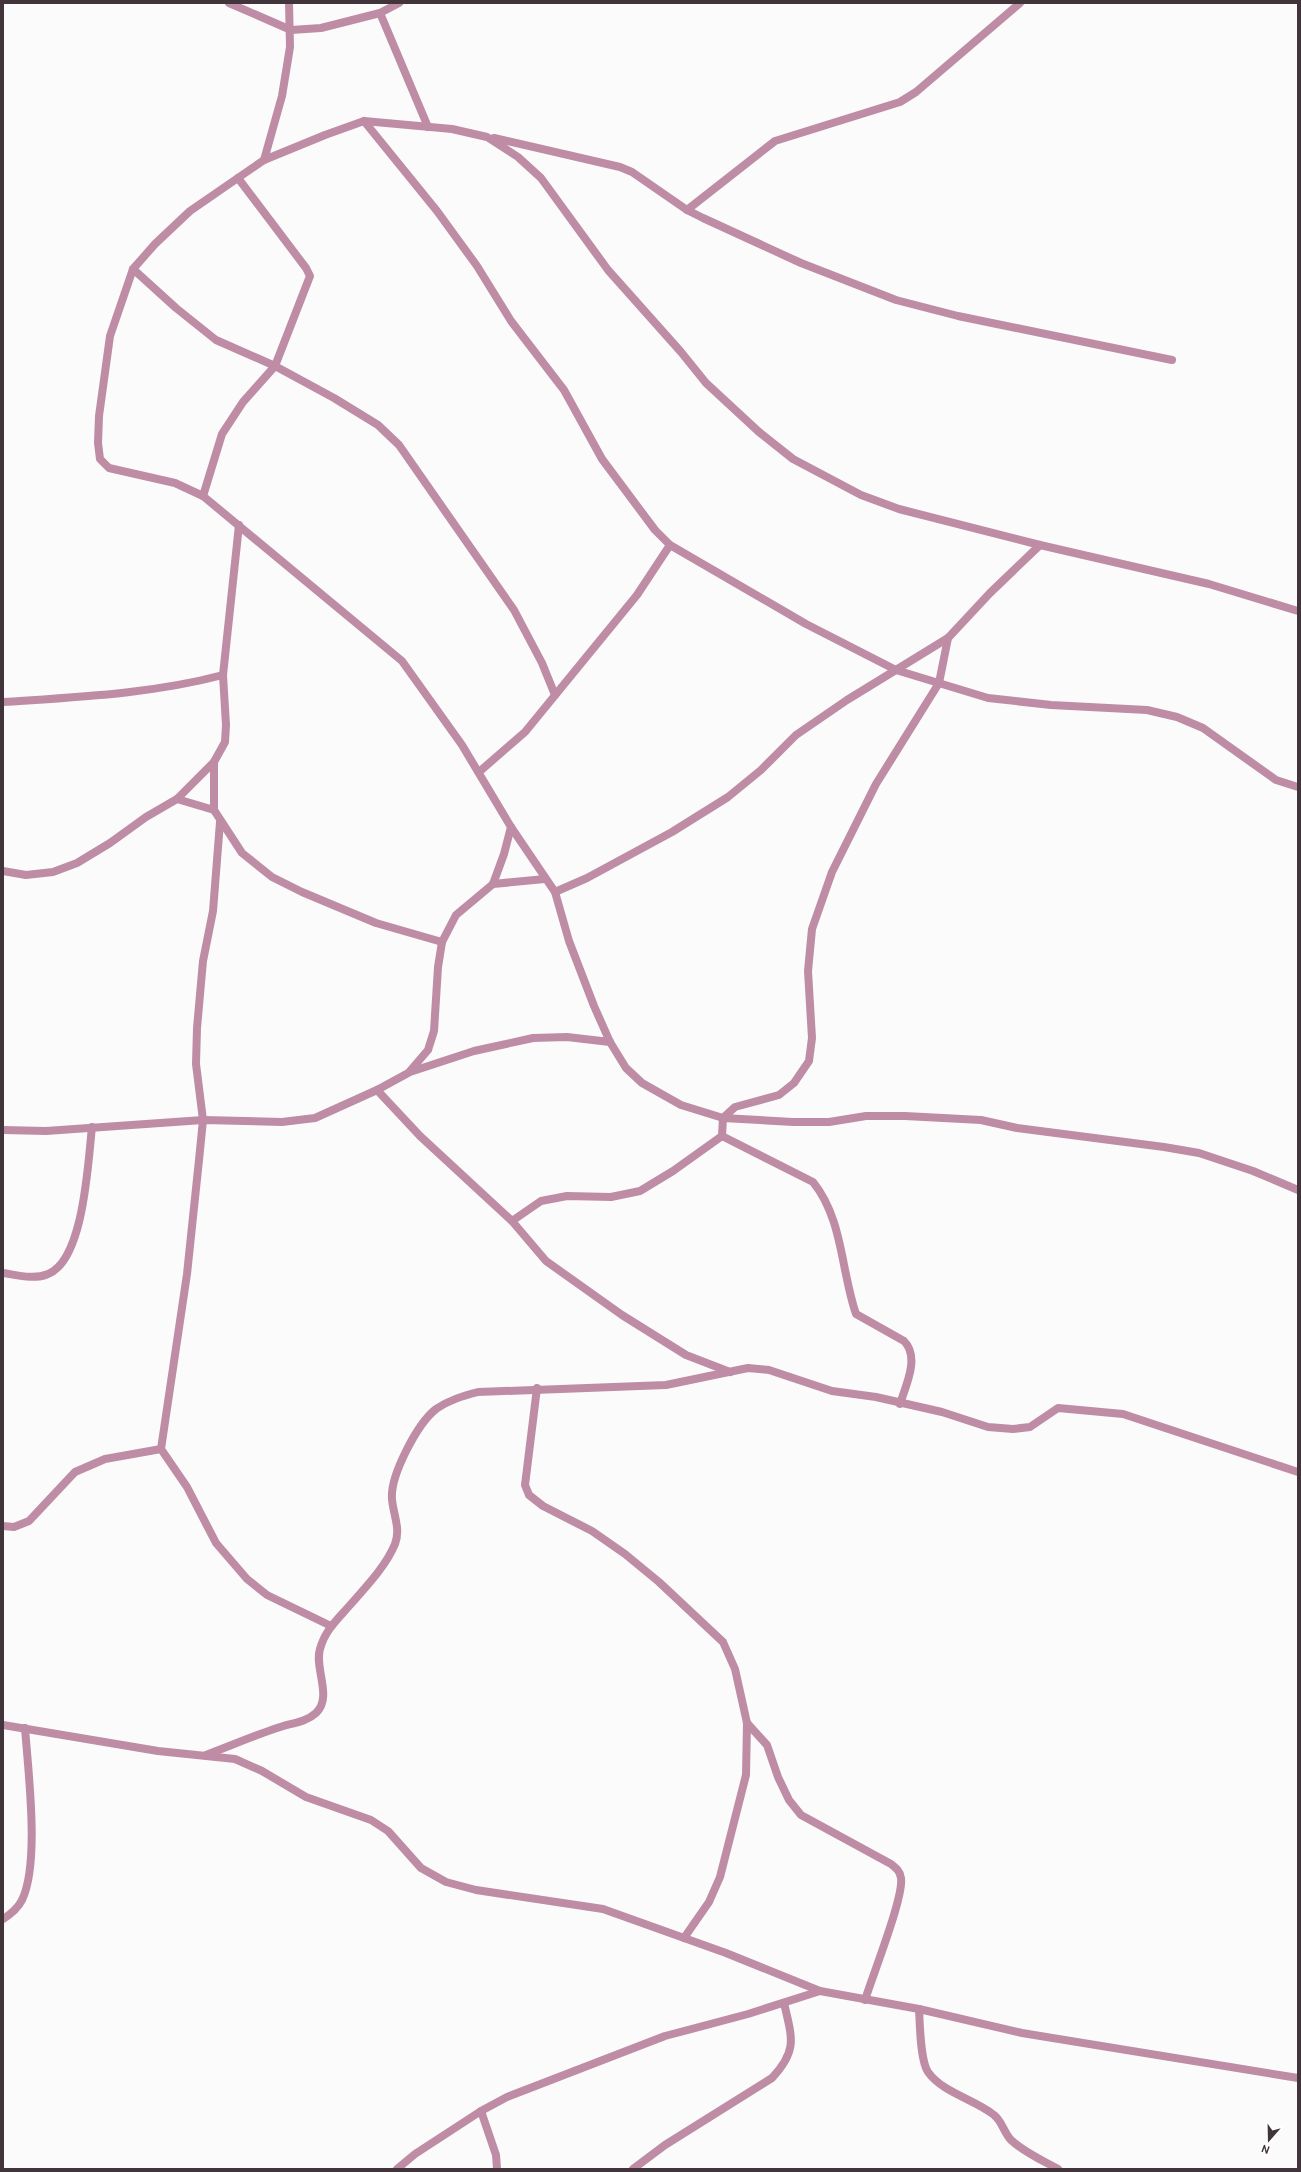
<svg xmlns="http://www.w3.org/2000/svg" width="1301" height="2172" font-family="Cabin,sans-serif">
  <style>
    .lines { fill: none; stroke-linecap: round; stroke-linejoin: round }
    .minor { stroke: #bf8ca5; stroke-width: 8 }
  </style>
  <rect width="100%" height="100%" fill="#fbfbfb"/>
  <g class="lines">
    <g class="minor">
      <polyline points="229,3 291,30 321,28 380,13 399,3"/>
      <polyline points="380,13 428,127"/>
      <polyline points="364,121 437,211 477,266 511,321 564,390 602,459 655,530 670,545 806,624 896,670 988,698 1051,705 1147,710 1177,717 1203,728 1276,780 1298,787"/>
      <polyline points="494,138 620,167 632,172 687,210 703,218 801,263 896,300 958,316 1172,360"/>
      <polyline points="264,160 282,96 290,47 289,3"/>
      <polyline points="687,210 775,141 900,102 916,92 1020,3"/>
      <polyline points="133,269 176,308 216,340 275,366 334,398 378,425 399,445 514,610 542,663 555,695"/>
      <polyline points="203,496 222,434 243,402 275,366 310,276 306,268 238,178"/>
      <polyline points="1298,611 1209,584 1040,545 899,509 861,495 793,459 759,432 706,383 681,352 608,270 541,178 518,157 487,137 452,129 364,121 325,135 264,160 190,211 155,244 133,269 110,336 99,416 98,443 100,459 109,468 175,483 203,496 402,661 462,745 511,827 555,892 569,941 594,1006 610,1042 626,1068 642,1083 681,1105 723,1118 793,1122 829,1122 866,1116 905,1116 981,1120 1017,1128 1164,1147 1199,1153 1253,1171 1298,1190"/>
      <path d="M3,702c74,-5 148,-8 220,-27"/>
      <polyline points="214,762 214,810 242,853 272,877 302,892 376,923 442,942"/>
      <polyline points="479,772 525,732 637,595 670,545"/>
      <polyline points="177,799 214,810"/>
      <polyline points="220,822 213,911 203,961 197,1028 196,1064 203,1120 199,1160 187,1274 161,1449 187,1487 216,1543 247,1579 267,1595 331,1626"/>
      <polyline points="3,871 26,875 53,872 77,863 110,843 146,817 177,799 214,762 225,742 226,725 223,675 239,525"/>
      <polyline points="493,884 545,879"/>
      <polyline points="555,892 587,878 672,832 728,797 761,770 796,735 847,700 948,638 990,593 1040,545"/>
      <polyline points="410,1071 428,1050 434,1031 438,967 442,942 456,915 493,884 504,854 511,827"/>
      <polyline points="377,1090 420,1136 512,1221 546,1261 622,1315 686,1355 730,1372"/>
      <polyline points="3,1130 46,1131 203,1120 282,1122 315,1118 377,1090 410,1072 474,1051 533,1038 567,1037 610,1042"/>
      <polyline points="722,1136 723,1118 735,1107 779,1095 794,1083 809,1061 812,1038 808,971 812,929 832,872 876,784 939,683 948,638"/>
      <path d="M722,1136l91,46c30,37 28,89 43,132l48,27c16,16 2,44 -4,63"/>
      <polyline points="512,1221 541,1201 567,1196 611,1197 640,1191 673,1171 722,1136"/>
      <path d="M3,1273c14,2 31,7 45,1 36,-14 40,-112 44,-147"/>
      <polyline points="537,1388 525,1485 529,1495 543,1506 592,1531 625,1554 659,1582 723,1642 735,1669 747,1723 746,1775 720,1877 709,1902 684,1938"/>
      <polyline points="3,1526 14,1527 29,1521 75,1472 105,1459 161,1449"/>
      <path d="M747,1723l20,22 11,32 11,23 12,15 90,49c5,4 9,7 10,14 3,19 -29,99 -36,122"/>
      <polyline points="3,1725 158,1751 235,1759 262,1771 306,1797 371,1820 388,1831 421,1868 446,1882 476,1890 603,1909 726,1953 820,1991 919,2009 1022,2033 1298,2078"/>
      <path d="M206,1755c24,-9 47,-19 71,-27 13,-5 28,-5 39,-15 17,-16 -2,-45 4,-64 5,-19 18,-30 30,-44 16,-18 36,-39 45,-61 6,-16 -2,-30 -3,-45 -2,-23 25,-75 44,-90 13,-9 27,-13 42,-17l188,-7 82,-17 21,2 63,21 44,6 66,15 46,15 25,2 17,-2 28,-19 65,6 175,58"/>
      <path d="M3,1919c8,-5 15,-11 19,-19 18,-37 6,-130 3,-172"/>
      <path d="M919,2009c1,15 1,51 9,63 15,21 46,27 66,43 8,6 10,18 17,25 14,13 31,20 47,29"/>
      <polyline points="481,2111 496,2155 497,2169"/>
      <polyline points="397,2169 415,2154 481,2111 507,2097 665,2036 748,2014 820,1991"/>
      <path d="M633,2169l32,-24 107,-67c26,-28 20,-40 12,-75"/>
    </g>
  </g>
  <rect width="1301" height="2172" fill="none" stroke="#42343b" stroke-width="8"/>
  <g transform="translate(1269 2140) rotate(200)" stroke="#ffffff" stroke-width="3" paint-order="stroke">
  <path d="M0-3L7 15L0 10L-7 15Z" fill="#42343b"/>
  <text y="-6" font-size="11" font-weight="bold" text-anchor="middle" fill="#42343b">N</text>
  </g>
</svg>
